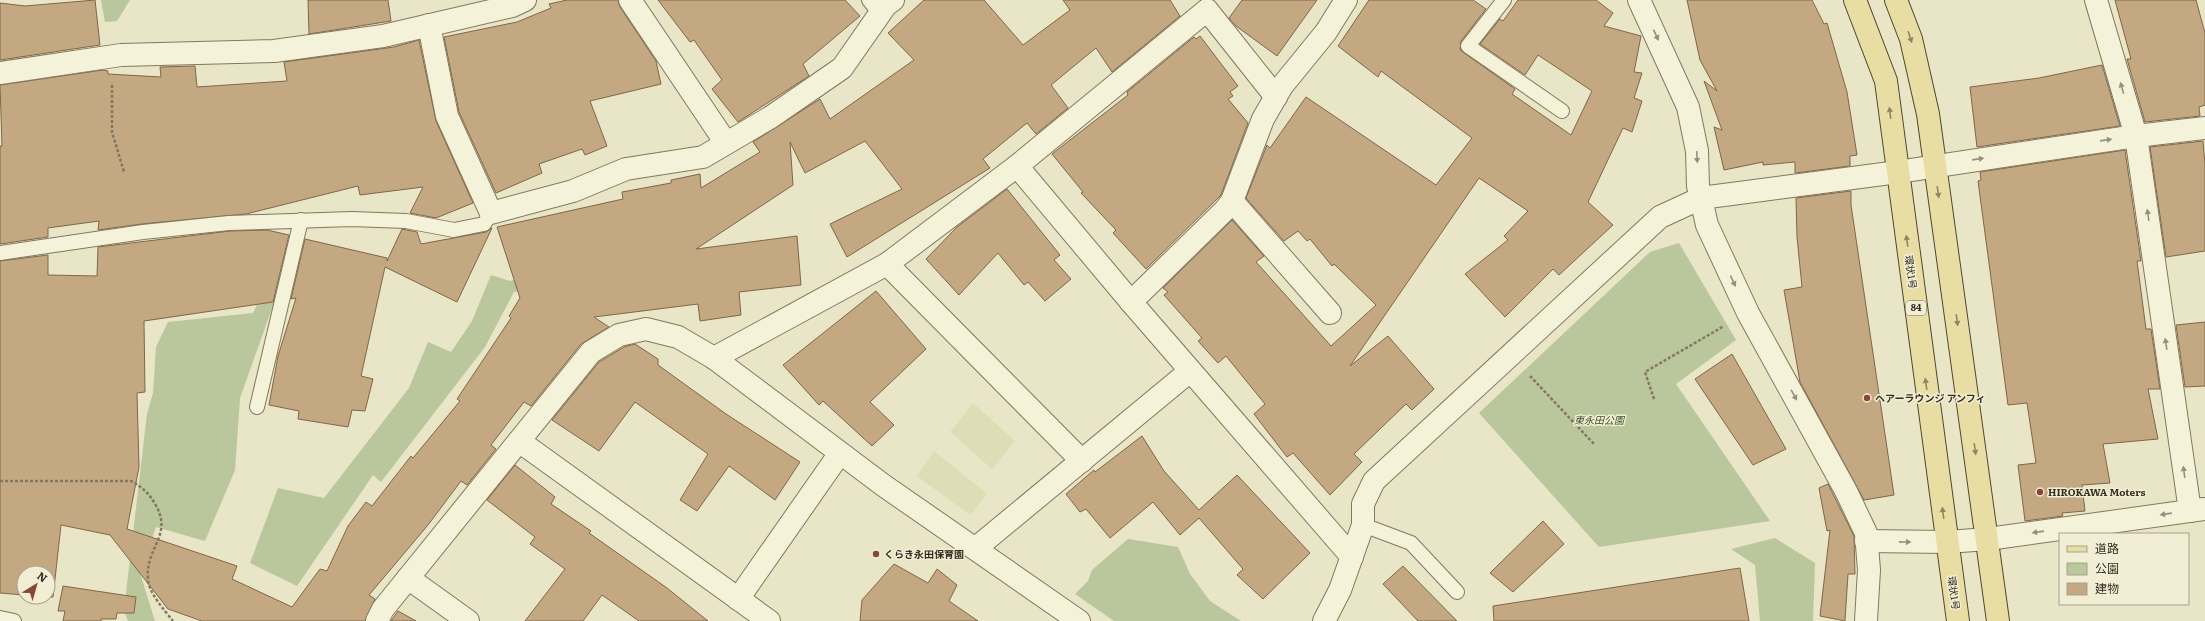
<svg xmlns="http://www.w3.org/2000/svg" width="2205" height="621" font-family="Literata,'Noto Sans JP',serif">
  <style>
    .farmland { fill: #dddeb6 }
    .green { fill: #bac69c }
    .building { fill: #c3a882; stroke: #7f6747 }
    .lines { fill: none; stroke-linecap: round; stroke-linejoin: round }
    .lane-casing { stroke: #83785f; stroke-width: 16 }
    .street-casing { stroke: #83785f; stroke-width: 24 }
    .primary-casing { stroke: #514632; stroke-width: 24 }
    .path { stroke: #83785f; stroke-width: 2.5; stroke-dasharray: 3 2; stroke-linecap: butt }
    .lane { stroke: #f5f2da; stroke-width: 14 }
    .street { stroke: #f5f2da; stroke-width: 22 }
    .primary { stroke: #e8dea4; stroke-width: 22 }
    .oneway { fill: #95907e }
    .oneway2 { fill: #8e8662 }
    .poi-dot { fill: #8b4436; stroke: #f2eed6; stroke-width: 1.5 }
    .labels { text-anchor: middle; stroke-width: 3; stroke-linejoin: round; paint-order: stroke }
    .shield { fill: #f2eed6; stroke: #6e6857; stroke-width: 1 }
    .shield-label { font-size: 9px; font-weight: bold; fill: #352e21 }
    .street-label { font-size: 10px; fill: #352e21; stroke: #f2eed6 }
    .poi-label { font-size: 10px; font-weight: bold; fill: #352e21; stroke: #f2eed6; text-anchor: start }
    .park-label { font-size: 10px; font-style: italic; fill: #3f4f2a; stroke: #f2eed6 }
  </style>
  <rect width="100%" height="100%" fill="#e9e5c7"/>
  <g class="farmland">
    <polygon points="973,403 1015,441 992,469 950,432"/>
    <polygon points="934,451 987,494 970,515 917,476"/>
  </g>
  <g class="green">
    <polygon points="101,0 130,0 117,21 105,22"/>
    <polygon points="1679,243 1736,340 1676,384 1770,521 1599,547 1479,413 1650,252"/>
    <polygon points="542,272 527,290 514,292 485,347 381,482 373,475 297,586 250,563 278,488 324,498 409,388 428,342 451,352 472,321 491,275 510,281"/>
    <polygon points="264,290 276,297 240,398 235,470 205,541 156,527 140,573 155,621 128,621 124,610 147,414 153,393 156,347 168,322 253,313"/>
    <polygon points="1775,538 1815,563 1813,621 1760,621 1755,565 1731,549"/>
    <polygon points="1128,539 1178,547 1190,574 1210,601 1241,621 1114,621 1075,594 1088,581 1092,570"/>
  </g>
  <g class="building">
    <polygon points="95,0 100,45 0,60 0,3 25,6"/>
    <polygon points="308,0 388,0 391,21 309,34"/>
    <polygon points="567,0 618,0 620,7 656,61 661,84 590,101 607,146 585,155 582,149 539,164 542,173 496,193 459,112 444,37 517,22 551,8 549,4"/>
    <polygon points="658,0 845,0 860,16 803,64 809,76 738,122 712,89 722,80 694,40 690,42"/>
    <polygon points="924,0 984,0 1023,45 1070,10 1063,0 1170,0 1180,16 1112,72 1096,48 1051,85 1068,108 1036,134 1027,123 983,159 990,168 847,257 830,224 902,189 865,141 805,173 790,142 793,185 696,249 797,236 801,285 739,292 741,315 700,321 698,304 594,317 609,327 581,344 531,406 524,402 491,445 496,449 467,485 461,481 428,525 369,595 375,599 365,621 202,621 168,609 110,535 61,525 53,597 48,597 48,573 24,573 24,595 0,593 0,261 48,255 48,275 97,276 98,247 230,231 267,230 289,235 273,302 144,321 145,392 137,393 139,467 127,529 237,566 232,579 292,607 320,569 327,571 348,526 366,502 372,506 411,456 413,458 460,401 457,399 511,318 509,316 520,298 497,227 623,199 622,192 671,183 671,180 700,174 701,188 760,152 753,142 820,99 830,119 914,60 888,33"/>
    <polygon points="1242,0 1317,0 1277,56 1236,26 1229,18"/>
    <polygon points="1369,0 1473,0 1486,9 1461,41 1460,50 1515,89 1512,94 1571,135 1592,91 1538,55 1525,75 1480,44 1500,19 1503,21 1518,0 1596,0 1613,13 1604,26 1641,36 1634,72 1642,73 1634,98 1642,101 1632,132 1623,128 1588,202 1613,225 1559,275 1553,269 1505,317 1465,274 1508,240 1504,236 1528,211 1479,178 1350,366 1388,336 1434,389 1412,410 1406,404 1354,454 1362,462 1330,495 1293,453 1287,457 1254,414 1265,404 1226,356 1218,363 1198,341 1202,338 1164,295 1168,292 1163,288 1232,220 1264,256 1256,262 1331,346 1376,305 1334,264 1332,266 1310,239 1307,241 1298,231 1284,241 1246,198 1267,145 1270,148 1306,97 1436,185 1472,138 1381,71 1378,77 1338,46"/>
    <polygon points="1687,0 1812,0 1824,24 1827,23 1847,92 1857,155 1850,156 1850,166 1795,173 1795,162 1763,165 1763,162 1724,170 1714,127 1722,130 1704,81 1717,91 1700,60"/>
    <polygon points="2115,0 2196,0 2205,33 2205,105 2199,107 2200,116 2145,122 2127,59 2131,59"/>
    <polygon points="1200,36 1238,86 1230,92 1233,96 1228,99 1248,123 1221,195 1146,269 1113,233 1116,230 1081,193 1083,192 1052,154 1128,95 1127,92 1194,37 1196,39"/>
    <polygon points="419,40 436,121 473,203 436,218 410,213 423,187 360,195 358,186 246,214 142,224 98,230 99,221 48,228 48,237 0,244 0,146 2,146 0,85 103,70 108,71 108,74 161,77 160,67 195,66 197,87 287,81 284,62 394,47"/>
    <polygon points="2102,65 2120,126 1977,147 1970,87 2039,78"/>
    <polygon points="2203,141 2205,164 2205,251 2166,257 2150,147"/>
    <polygon points="2125,150 2141,261 2137,261 2146,329 2151,329 2160,389 2148,389 2158,439 2103,444 2110,483 2082,485 2085,511 2062,513 2063,516 2025,521 2018,465 2036,463 2027,403 2008,405 1978,181 1981,180 1980,172"/>
    <polygon points="1007,189 1060,255 1054,260 1071,279 1045,301 1028,282 1024,285 998,253 959,295 926,259 957,227"/>
    <polygon points="1851,191 1851,205 1894,495 1864,500 1800,382 1784,290 1802,287 1797,237 1796,198"/>
    <polygon points="492,228 457,302 385,267 361,376 373,379 365,411 352,410 348,427 298,419 299,411 269,405 278,356 296,298 291,299 305,239 387,258 387,261 402,229 417,232 421,244 486,232"/>
    <polygon points="876,291 926,349 870,402 894,425 872,446 823,401 819,405 783,365"/>
    <polygon points="2205,322 2205,386 2185,387 2176,325"/>
    <polygon points="635,344 658,359 658,365 726,414 800,462 775,500 729,466 697,511 680,500 708,454 635,402 599,451 552,420 599,362 624,347"/>
    <polygon points="1732,354 1786,449 1753,465 1695,379"/>
    <polygon points="1142,436 1164,471 1199,510 1237,475 1310,553 1263,599 1237,575 1243,569 1199,518 1180,535 1153,502 1110,538 1086,509 1080,512 1066,494 1094,470 1095,472"/>
    <polygon points="515,465 555,497 551,504 591,531 589,533 667,588 708,621 639,621 602,595 583,621 525,621 565,569 530,544 535,537 487,500"/>
    <polygon points="1828,484 1854,536 1855,574 1848,574 1845,621 1820,616 1830,530 1827,531 1819,488"/>
    <polygon points="1543,521 1564,544 1513,592 1490,573"/>
    <polygon points="894,564 928,583 937,569 957,585 949,601 978,621 860,621 862,600"/>
    <polygon points="1403,566 1457,621 1418,621 1383,584"/>
    <polygon points="1740,568 1749,621 1494,621 1493,606"/>
    <polygon points="63,586 136,597 134,613 117,613 116,619 101,619 101,621 63,621 65,611 58,611"/>
    <polygon points="398,611 416,621 391,621"/>
  </g>
  <g class="lines">
    <defs>
      <g id="lane">
        <polyline points="869,0 880,14"/>
        <polyline points="1504,0 1468,46 1562,111"/>
        <polyline points="0,253 143,232 229,223 352,219 406,221 454,230 484,224 491,213"/>
        <polyline points="257,407 301,220"/>
        <polyline points="1363,525 1411,543 1457,592"/>
        <polyline points="0,618 14,621"/>
      </g>
      <g id="street">
        <polyline points="630,0 726,143"/>
        <polyline points="1639,0 1688,107 1697,151 1698,186 1707,225 1748,313 1846,491 1866,533 1869,570 1866,621"/>
        <polyline points="2096,0 2136,136 2190,511"/>
        <polyline points="429,25 447,116 491,213 573,191 626,169 703,157 771,117 842,68 886,5 893,0"/>
        <polyline points="0,73 121,55 274,51 383,36 512,6 525,0"/>
        <polyline points="1017,166 1131,302 1352,557"/>
        <polyline points="1232,201 1330,313"/>
        <polyline points="887,264 1082,461"/>
        <polyline points="1131,302 1225,210 1232,201 1263,119 1282,86 1326,32 1346,0"/>
        <polyline points="714,358 887,264 1017,166 1207,10 1276,97"/>
        <polyline points="519,441 769,621"/>
        <polyline points="1866,541 1947,542 1988,539 2204,509"/>
        <polyline points="976,548 1190,371"/>
        <polyline points="408,578 468,621"/>
        <polyline points="738,599 840,453"/>
        <polyline points="377,621 383,609 591,352 619,335 646,329 678,337 714,358 883,485 1079,621"/>
        <polyline points="1324,621 1340,590 1363,525 1363,504 1374,481 1660,217 1701,198 1898,172 2136,136 2205,128"/>
      </g>
      <g id="primary">
        <polyline points="1855,0 1886,81 1958,621"/>
        <polyline points="1896,0 1911,39 1928,114 1998,621"/>
      </g>
    </defs>
    <use href="#lane" class="lane-casing"/>
    <use href="#street" class="street-casing"/>
    <use href="#primary" class="primary-casing"/>
    <g class="path">
      <polyline points="112,85 112,132 124,172"/>
      <polyline points="1530,376 1594,444"/>
      <polyline points="1654,399 1645,372 1724,326"/>
      <path d="M0,481h131c11,6 18,12 24,23 19,31 -10,43 -7,75 0,13 17,32 25,42"/>
    </g>
    <use href="#lane" class="lane"/>
    <use href="#street" class="street"/>
    <use href="#primary" class="primary"/>
  </g>
  <defs><path id="oneway-solid" d="M-6-.8H1V-3.2L6.5 0L1 3.2V.8H-6Z"/></defs>
  <g class="oneway">
    <use href="#oneway-solid" transform="translate(1656 35) rotate(65)"/>
    <use href="#oneway-solid" transform="translate(2122 88) rotate(-106)"/>
    <use href="#oneway-solid" transform="translate(2106 140) rotate(-8)"/>
    <use href="#oneway-solid" transform="translate(1697 157) rotate(87)"/>
    <use href="#oneway-solid" transform="translate(1978 159) rotate(-8)"/>
    <use href="#oneway-solid" transform="translate(2148 215) rotate(-98)"/>
    <use href="#oneway-solid" transform="translate(1733 281) rotate(65)"/>
    <use href="#oneway-solid" transform="translate(2166 344) rotate(-98)"/>
    <use href="#oneway-solid" transform="translate(1794 395) rotate(61)"/>
    <use href="#oneway-solid" transform="translate(2184 472) rotate(-98)"/>
    <use href="#oneway-solid" transform="translate(2166 514) rotate(172)"/>
    <use href="#oneway-solid" transform="translate(2038 532) rotate(172)"/>
    <use href="#oneway-solid" transform="translate(1905 542) rotate(1)"/>
  </g>
  <g class="oneway2">
    <use href="#oneway-solid" transform="translate(1910 37) rotate(72)"/>
    <use href="#oneway-solid" transform="translate(1890 113) rotate(-97)"/>
    <use href="#oneway-solid" transform="translate(1938 192) rotate(82)"/>
    <use href="#oneway-solid" transform="translate(1907 241) rotate(-98)"/>
    <use href="#oneway-solid" transform="translate(1957 320) rotate(82)"/>
    <use href="#oneway-solid" transform="translate(1926 384) rotate(-98)"/>
    <use href="#oneway-solid" transform="translate(1975 449) rotate(82)"/>
    <use href="#oneway-solid" transform="translate(1943 513) rotate(-98)"/>
  </g>
  <g class="poi-dot">
    <circle cx="1867" cy="398" r="4"/>
    <circle cx="2040" cy="492" r="4"/>
    <circle cx="876" cy="554" r="4"/>
  </g>
  <g class="labels">
    <rect class="shield" x="1906" y="301" width="20" height="14" rx="3"/>
    <g class="shield-label">
      <text x="1916" y="311">84</text>
    </g>
    <g class="street-label">
      <text transform="translate(1911 272) rotate(82)" y="4">環状1号</text>
      <text transform="translate(1954 593) rotate(82)" y="4">環状1号</text>
    </g>
    <g class="poi-label">
      <text x="1875" y="402">ヘアーラウンジ アンフィ</text>
      <text x="2048" y="496">HIROKAWA Moters</text>
      <text x="884" y="558">くらき永田保育園</text>
    </g>
    <g class="park-label">
      <text x="1599" y="424">東永田公園</text>
    </g>
  </g>
  <rect x="2059" y="533" width="130" height="72" fill="#f2eed6" stroke="#a6a18e"/>
  <rect x="2067" y="546" width="20" height="6" fill="#e8dea4" stroke="#a6a18e"/>
  <text x="2095" y="553" font-size="12" fill="#352e21">道路</text>
  <rect x="2067" y="563" width="20" height="12" fill="#bac69c" stroke="#a6a18e"/>
  <text x="2095" y="573" font-size="12" fill="#352e21">公園</text>
  <rect x="2067" y="583" width="20" height="12" fill="#c3a882" stroke="#a6a18e"/>
  <text x="2095" y="593" font-size="12" fill="#352e21">建物</text>
  <g transform="translate(36 585) rotate(37)"><circle r="19" fill="#f2eed6" stroke="#a6a18e"/>
  <path d="M0-3L7 15L0 10L-7 15Z" fill="#8b4436"/>
  <text y="-6" font-size="11" font-weight="bold" text-anchor="middle" fill="#352e21">N</text>
  </g>
</svg>
